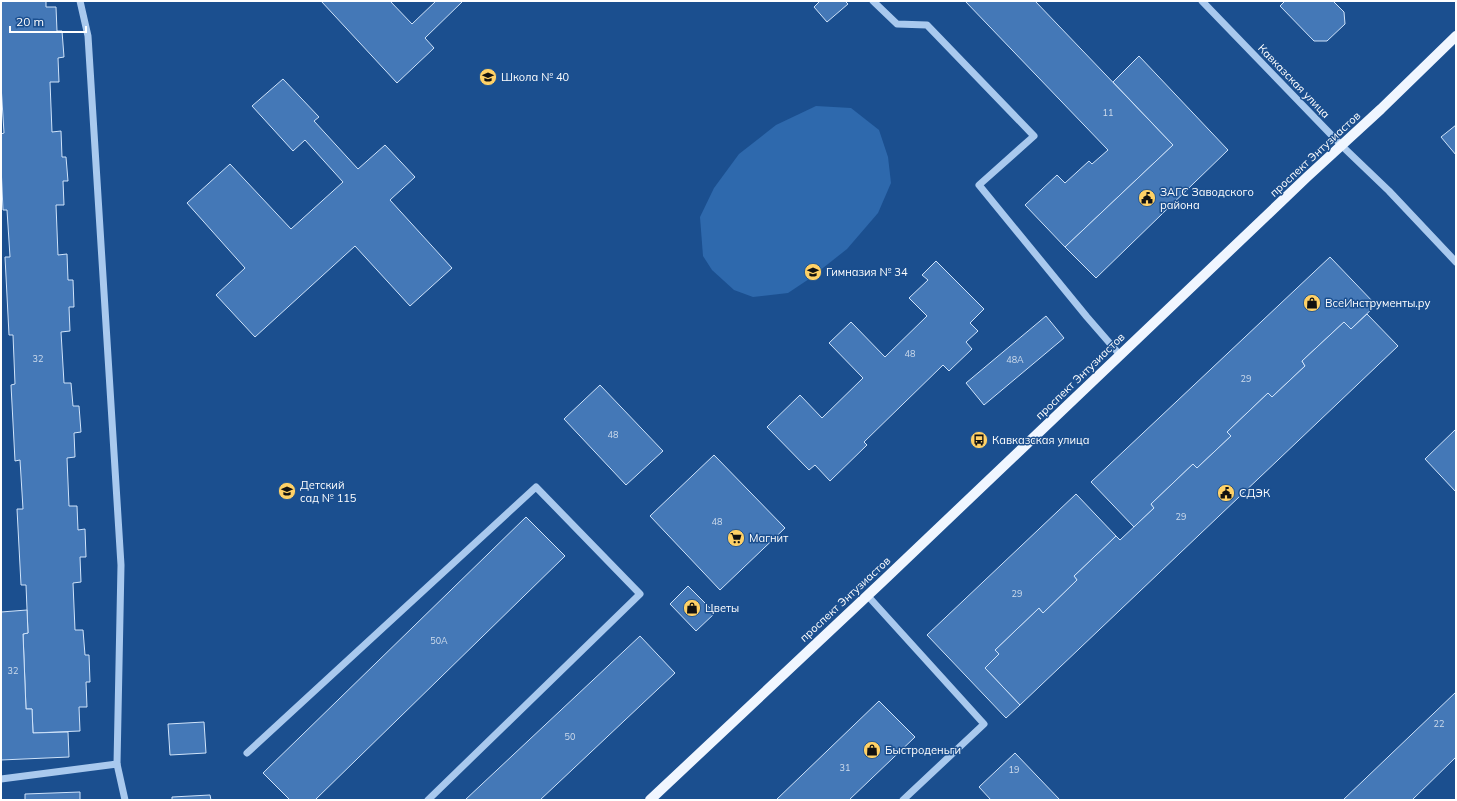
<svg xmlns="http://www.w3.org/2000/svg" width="1457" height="801" font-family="Mulish,sans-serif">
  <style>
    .green { fill: #2e69ad }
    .building { fill: #4478b7; stroke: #cfe3fa }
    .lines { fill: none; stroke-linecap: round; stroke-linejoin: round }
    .minor { stroke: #a9c9ee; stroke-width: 7 }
    .major { stroke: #f0f6ff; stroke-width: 10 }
    .labels { text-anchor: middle; stroke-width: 3; stroke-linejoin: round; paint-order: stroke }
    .number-label { font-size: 9px; fill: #d0dded }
    .poi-label { font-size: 11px; fill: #fff; stroke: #1b4f8f; text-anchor: start }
    .street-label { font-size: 11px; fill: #fff; stroke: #1b4f8f }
  </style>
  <rect width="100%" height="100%" fill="#1b4f8f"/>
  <polygon class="green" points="816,106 851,108 879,130 888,157 891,183 878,213 847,249 809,279 788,293 753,297 734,290 712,270 703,256 700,217 714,188 739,154 776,125"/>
  <g class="building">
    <polygon points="1,1 46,1 46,7 56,7 57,31 62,31 64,57 58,58 59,82 50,82 52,132 61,131 62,157 66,157 68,181 63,181 64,205 56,205 58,255 67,254 68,280 73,280 74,307 69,307 70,331 61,332 64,383 71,383 73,406 79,406 81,432 74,433 75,457 67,458 69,506 77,506 78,530 85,529 86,557 80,557 81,582 73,583 75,630 83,630 85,655 89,655 90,682 86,682 87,707 79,707 80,731 33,733 32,709 26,709 23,634 28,633 26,585 21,585 17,509 23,509 20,460 15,461 11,385 15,384 13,335 9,335 5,257 10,257 7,210 3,210 1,166 1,134 4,133 1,85"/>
    <polygon points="321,1 390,1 412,24 436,1 463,1 425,38 434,48 397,83"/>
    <polygon points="820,1 845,1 848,4 827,22 814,7"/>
    <polygon points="965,1 1035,1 1173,145 1065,247 1025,205 1057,175 1065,183 1089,161 1092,164 1108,150"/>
    <polygon points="1285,1 1333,1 1344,12 1345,24 1327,41 1314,41 1280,6"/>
    <polygon points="1139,56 1228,150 1096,278 1065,247 1173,145 1113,82"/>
    <polygon points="283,79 319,117 314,121 358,169 385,145 415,177 390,200 452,268 410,306 355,246 255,337 216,295 245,268 187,203 230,164 291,229 343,182 305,140 293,151 252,106"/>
    <polygon points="1456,125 1456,155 1441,137"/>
    <polygon points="1330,257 1376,305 1351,329 1344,322 1302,361 1305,366 1272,397 1268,393 1227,432 1231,436 1197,468 1193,464 1151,504 1154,508 1134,527 1091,482"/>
    <polygon points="936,261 984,309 970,323 978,331 966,342 972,349 949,371 943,365 864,442 867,445 830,481 815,465 809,470 767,427 800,395 822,418 863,378 829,343 851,322 885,357 927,316 909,298 928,280 922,275"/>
    <polygon points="1367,314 1398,346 1020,705 985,668 999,654 995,650 1039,608 1043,613 1077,580 1074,576 1116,536 1120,540 1154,508 1151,504 1193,464 1197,468 1231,436 1227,432 1268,393 1272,397 1305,366 1302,361 1344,322 1351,329"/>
    <polygon points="1046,316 1064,338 984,405 966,383"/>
    <polygon points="600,385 663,451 626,485 564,419"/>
    <polygon points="1456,429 1456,492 1425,459"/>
    <polygon points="714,455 785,528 720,590 650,516"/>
    <polygon points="1076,494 1116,536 1074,576 1077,580 1043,613 1039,608 995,650 999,654 985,668 1020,705 1006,718 927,635"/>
    <polygon points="526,517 565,556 315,800 290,800 263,773"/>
    <polygon points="688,586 715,613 696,631 670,604"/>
    <polygon points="27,610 28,633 23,634 26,709 32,709 33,733 68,732 69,757 1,760 1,612"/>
    <polygon points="640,636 675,673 540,800 465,800"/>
    <polygon points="1456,692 1456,757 1412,800 1343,800"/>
    <polygon points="879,701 915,737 849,800 776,800"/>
    <polygon points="204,722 206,753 170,755 168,724"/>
    <polygon points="1015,753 1060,800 991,800 979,787"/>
    <polygon points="80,792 80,800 25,800 25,794"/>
    <polygon points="210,795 211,800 172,800 172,797"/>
  </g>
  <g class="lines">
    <g class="minor">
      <polyline points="80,1 88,36 121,565 117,764"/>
      <polyline points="873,1 897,24 927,25 1034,136 979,185 1087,317 1120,355"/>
      <polyline points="1202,1 1342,146 1389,191 1456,262"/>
      <polyline points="867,595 984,724 903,800"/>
      <polyline points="247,753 536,487 640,594 428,800"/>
      <polyline points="1,779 117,764 125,800"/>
    </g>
    <polyline class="major" points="650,800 884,580 1307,177 1381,109 1456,36"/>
  </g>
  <defs>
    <symbol id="school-disc" viewBox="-11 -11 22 22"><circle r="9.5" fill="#ffd166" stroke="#1b4f8f"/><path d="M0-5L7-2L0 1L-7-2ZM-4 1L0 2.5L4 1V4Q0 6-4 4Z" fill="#111"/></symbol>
    <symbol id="civic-disc" viewBox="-11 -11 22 22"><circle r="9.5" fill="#ffd166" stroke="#1b4f8f"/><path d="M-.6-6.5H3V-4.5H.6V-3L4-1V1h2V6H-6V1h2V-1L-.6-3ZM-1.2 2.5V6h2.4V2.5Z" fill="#111"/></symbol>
    <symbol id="shop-disc" viewBox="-11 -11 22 22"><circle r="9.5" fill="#ffd166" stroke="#1b4f8f"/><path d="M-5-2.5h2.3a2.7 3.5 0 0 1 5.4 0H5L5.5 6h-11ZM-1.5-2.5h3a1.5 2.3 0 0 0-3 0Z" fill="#111"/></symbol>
    <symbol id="bus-disc" viewBox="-11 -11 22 22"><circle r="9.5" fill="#ffd166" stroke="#1b4f8f"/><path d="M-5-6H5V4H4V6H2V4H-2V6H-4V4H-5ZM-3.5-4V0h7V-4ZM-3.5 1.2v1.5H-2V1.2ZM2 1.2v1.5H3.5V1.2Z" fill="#111"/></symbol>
    <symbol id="supermarket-disc" viewBox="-11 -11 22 22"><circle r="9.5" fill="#ffd166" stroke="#1b4f8f"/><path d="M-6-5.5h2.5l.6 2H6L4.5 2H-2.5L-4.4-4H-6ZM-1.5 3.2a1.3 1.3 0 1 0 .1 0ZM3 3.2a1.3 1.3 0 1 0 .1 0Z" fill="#111"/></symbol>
  </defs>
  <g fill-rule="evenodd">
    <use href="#school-disc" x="478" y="67" width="20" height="20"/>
    <use href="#civic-disc" x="1137" y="188" width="20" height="20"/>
    <use href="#school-disc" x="803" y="262" width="20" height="20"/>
    <use href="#shop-disc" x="1302" y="293" width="20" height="20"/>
    <use href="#bus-disc" x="969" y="430" width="20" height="20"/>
    <use href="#school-disc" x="277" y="481" width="20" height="20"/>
    <use href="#civic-disc" x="1216" y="483" width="20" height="20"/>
    <use href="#supermarket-disc" x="726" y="528" width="20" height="20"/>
    <use href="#shop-disc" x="682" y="598" width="20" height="20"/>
    <use href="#shop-disc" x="862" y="740" width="20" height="20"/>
  </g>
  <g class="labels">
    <g class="number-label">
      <text x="1108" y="116">11</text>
      <text x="910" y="357">48</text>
      <text x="38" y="362">32</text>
      <text x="1015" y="363">48А</text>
      <text x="1246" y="382">29</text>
      <text x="613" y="438">48</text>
      <text x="1181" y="520">29</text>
      <text x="717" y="525">48</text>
      <text x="1017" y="597">29</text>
      <text x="439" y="644">50А</text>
      <text x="13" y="674">32</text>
      <text x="1439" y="727">22</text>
      <text x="570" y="740">50</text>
      <text x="845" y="771">31</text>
      <text x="1014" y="773">19</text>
    </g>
    <g class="poi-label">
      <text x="501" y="81">Школа № 40</text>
      <text x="1160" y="196">ЗАГС Заводского<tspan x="1160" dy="13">района</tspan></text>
      <text x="826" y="276">Гимназия № 34</text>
      <text x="1325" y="307">ВсеИнструменты.ру</text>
      <text x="992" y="444">Кавказская улица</text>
      <text x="300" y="489">Детский<tspan x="300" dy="13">сад № 115</tspan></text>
      <text x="1239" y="497">СДЭК</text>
      <text x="749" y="542">Магнит</text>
      <text x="705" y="612">Цветы</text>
      <text x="885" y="754">Быстроденьги</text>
    </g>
    <g class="street-label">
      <text transform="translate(1294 81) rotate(46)" y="4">Кавказская улица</text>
      <text transform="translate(1315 154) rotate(-43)" y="4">проспект Энтузиастов</text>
      <text transform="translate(1080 376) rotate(-44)" y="4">проспект Энтузиастов</text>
      <text transform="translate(845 599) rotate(-43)" y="4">проспект Энтузиастов</text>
    </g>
  </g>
  <rect width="1457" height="801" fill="none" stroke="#ffffff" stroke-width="4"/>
  <path d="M10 26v6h76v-6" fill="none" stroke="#ffffff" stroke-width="2"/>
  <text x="16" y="26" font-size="12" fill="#ffffff" stroke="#1b4f8f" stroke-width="3" paint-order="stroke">20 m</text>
</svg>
